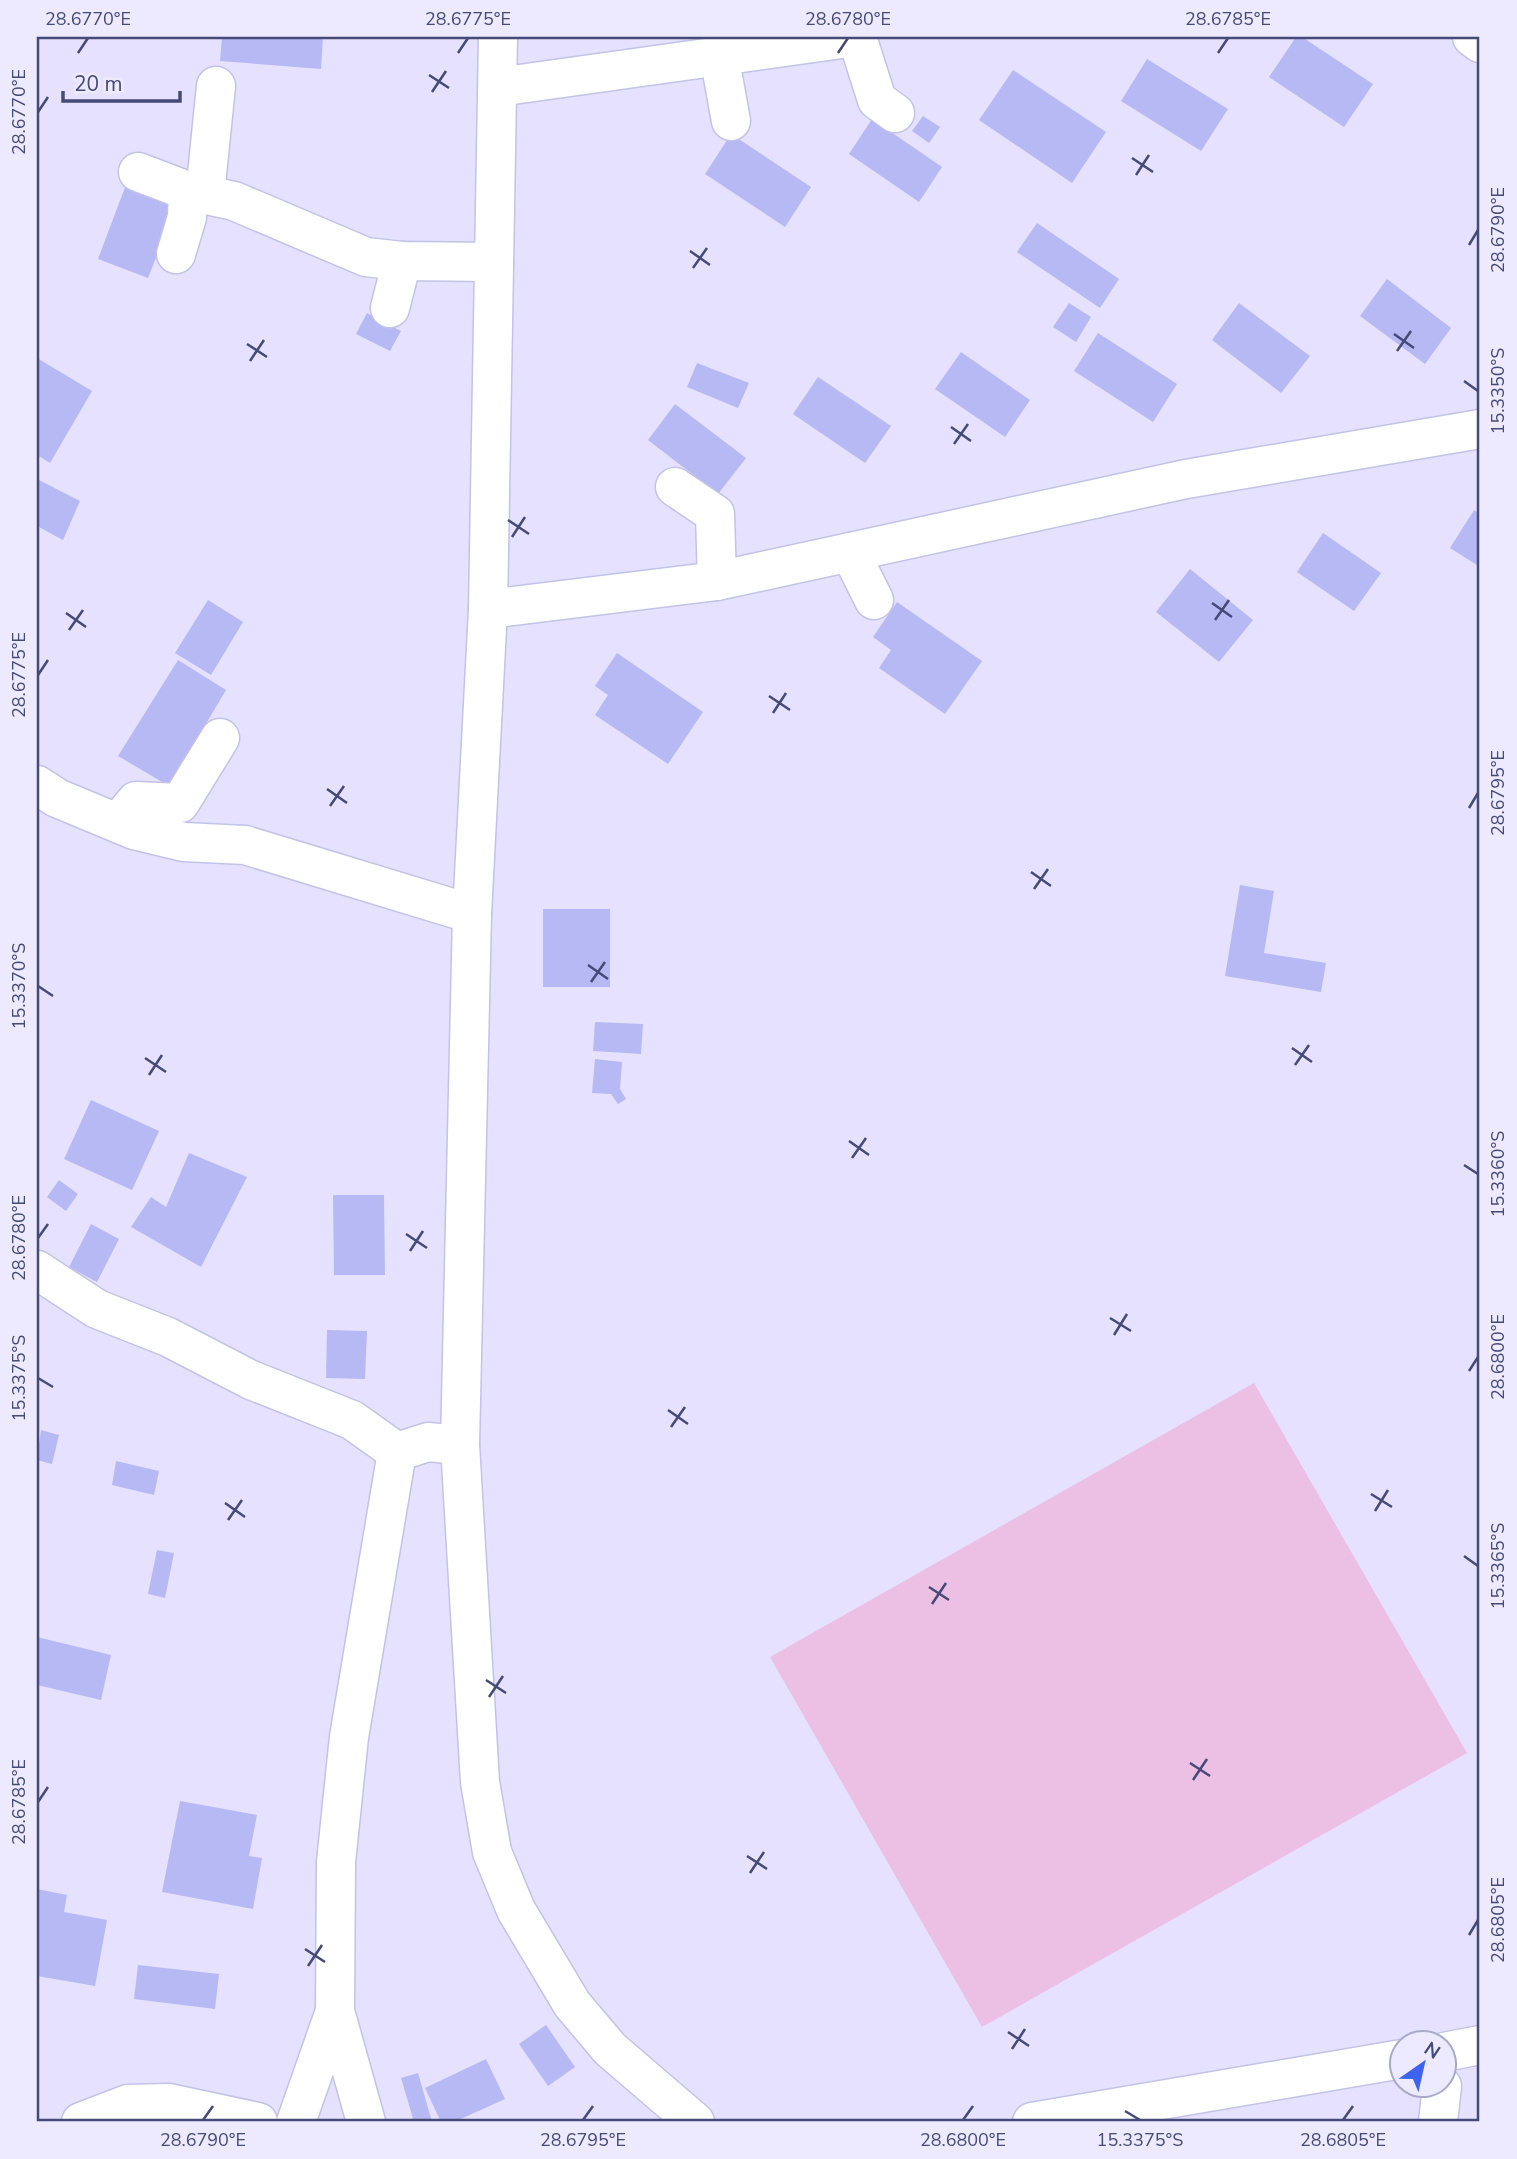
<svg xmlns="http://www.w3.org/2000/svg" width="1517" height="2159" font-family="'Nunito Sans',sans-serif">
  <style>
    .green { fill: #ecbfe5 }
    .building { fill: #b7b9f5 }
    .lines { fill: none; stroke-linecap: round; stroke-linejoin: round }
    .minor-casing { stroke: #c3c2e7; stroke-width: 41 }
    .minor { stroke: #fff; stroke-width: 38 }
    .ticks { fill: none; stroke: #464a76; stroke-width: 2.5 }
    .neatline { fill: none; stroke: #464a76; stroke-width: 2.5 }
    .ticks-label { font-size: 18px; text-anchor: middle; fill: #464a76 }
  </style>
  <rect width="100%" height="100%" fill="#e6e1fe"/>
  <polygon class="green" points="1254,1383 1467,1753 982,2027 770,1657"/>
  <g class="building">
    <polygon points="222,37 323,37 321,69 220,61"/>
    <polygon points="1296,37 1302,37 1373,84 1344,127 1269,77"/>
    <polygon points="1147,59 1228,109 1201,151 1121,101"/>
    <polygon points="1013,70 1106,132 1072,183 979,120"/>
    <polygon points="923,116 940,127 929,143 912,131"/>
    <polygon points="872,119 942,167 919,202 849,154"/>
    <polygon points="731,134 811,187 785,227 705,174"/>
    <polygon points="127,182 178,202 148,278 98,259"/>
    <polygon points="1037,223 1119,279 1100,308 1017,252"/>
    <polygon points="1387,279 1451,328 1425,364 1360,316"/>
    <polygon points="1069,303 1091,317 1076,342 1053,327"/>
    <polygon points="1239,303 1310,356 1281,393 1212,340"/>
    <polygon points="367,313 401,331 390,351 356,334"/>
    <polygon points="1098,333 1177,384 1153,422 1074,371"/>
    <polygon points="961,352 1030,400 1005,437 935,389"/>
    <polygon points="37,358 92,391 50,463 37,455"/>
    <polygon points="697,363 749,383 738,408 687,387"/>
    <polygon points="818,377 891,426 865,463 793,414"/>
    <polygon points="675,404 746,458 718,494 648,440"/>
    <polygon points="37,479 80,501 63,540 37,526"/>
    <polygon points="1474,510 1480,514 1480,567 1450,548"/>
    <polygon points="1323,533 1381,573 1354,611 1297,572"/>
    <polygon points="1190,569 1253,620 1219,662 1156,612"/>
    <polygon points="208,600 243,622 211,675 175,653"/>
    <polygon points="897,602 982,661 945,714 879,668 891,650 873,637"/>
    <polygon points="617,653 703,712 668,764 595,715 608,695 595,686"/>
    <polygon points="178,660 226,690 169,786 118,756"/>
    <polygon points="1240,885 1274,891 1264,953 1326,963 1321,992 1225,976"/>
    <rect x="543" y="909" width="67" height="78"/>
    <polygon points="595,1022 643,1024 641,1054 593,1051"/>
    <polygon points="595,1059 622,1062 620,1089 626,1099 618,1104 611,1094 592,1093"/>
    <polygon points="91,1100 159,1131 132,1190 64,1159"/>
    <polygon points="189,1153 247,1177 201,1267 131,1227 151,1197 166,1207"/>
    <polygon points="59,1180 78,1194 66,1211 47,1197"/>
    <polygon points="333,1195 384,1195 385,1275 334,1275"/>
    <polygon points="91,1224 119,1239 97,1282 69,1267"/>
    <polygon points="327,1330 367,1331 365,1379 326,1378"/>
    <polygon points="41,1430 59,1435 52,1464 37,1460"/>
    <polygon points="116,1461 159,1471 154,1495 112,1485"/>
    <polygon points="157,1550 174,1553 165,1598 148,1594"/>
    <polygon points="37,1637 111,1655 101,1700 37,1685"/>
    <polygon points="180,1801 257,1815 249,1856 262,1858 253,1909 162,1892"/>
    <polygon points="37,1889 67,1895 64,1912 107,1920 95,1986 37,1976"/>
    <polygon points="138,1965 219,1974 215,2009 134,1999"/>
    <polygon points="546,2025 575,2067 548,2086 519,2044"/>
    <polygon points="486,2059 505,2099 454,2122 441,2122 425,2088"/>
    <polygon points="418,2073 432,2122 414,2122 401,2078"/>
  </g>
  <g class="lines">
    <defs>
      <g id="minor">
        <polyline points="498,37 488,609 472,914 460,1445 480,1782 492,1852 516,1910 572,2004 610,2049 695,2122"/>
        <polyline points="857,37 877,100 895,113"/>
        <polyline points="1472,37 1480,43"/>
        <polyline points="719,55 731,121"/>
        <polyline points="498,87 856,37"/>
        <polyline points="138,172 188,191 234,201 366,257 402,261 494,262"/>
        <polyline points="205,194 216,86"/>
        <polyline points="176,254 187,217 188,191"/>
        <polyline points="390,308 402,261"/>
        <polyline points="675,487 715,514 717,581"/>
        <polyline points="850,552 874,600"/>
        <polyline points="488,609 717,581 1186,479 1480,429"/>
        <polyline points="37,785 57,798 134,830 184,842 245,845 472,914"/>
        <polyline points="118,823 136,801 180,803 220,738"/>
        <polyline points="37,1270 97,1309 168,1337 251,1380 352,1420 397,1452"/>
        <polyline points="1444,2052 1480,2045"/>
        <polyline points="81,2122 128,2104 169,2103 258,2122"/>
        <polyline points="296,2122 335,2011"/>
        <polyline points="366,2122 335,2011 336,1862 349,1737 397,1452 428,1442 460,1445"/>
        <polyline points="1032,2122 1402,2059"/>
        <polyline points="1438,2122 1442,2086"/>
      </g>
    </defs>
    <use href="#minor" class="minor-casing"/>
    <use href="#minor" class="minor"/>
  </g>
  <path class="ticks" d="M78,53l10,-15M458,53l10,-15M838,53l10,-15M1218,53l10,-15M429,75l20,13M432,92l14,-21M38,112l10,-15M1132,158l21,14M1136,175l13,-20M1469,245l9,-15M690,251l20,14M693,268l14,-20M1394,334l20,14M247,344l20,13M1397,351l14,-20M250,361l14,-21M1464,381l14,10M951,427l20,14M954,444l14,-20M508,520l21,14M512,537l13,-20M1212,603l20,14M66,613l20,14M1215,620l14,-20M69,630l14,-20M38,675l10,-15M769,696l21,14M773,713l13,-20M327,789l20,14M330,806l14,-20M1469,808l9,-15M1031,872l20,14M1034,889l14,-20M588,965l20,14M591,982l14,-20M38,986l15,10M1292,1048l20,14M145,1058l21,14M1295,1065l14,-20M149,1075l13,-20M849,1141l20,14M852,1158l14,-20M1464,1165l14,9M406,1234l21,14M38,1238l10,-14M410,1251l13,-20M1110,1318l21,13M1114,1335l13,-21M1469,1371l9,-14M38,1378l15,9M668,1410l20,14M671,1427l14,-20M1371,1494l21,13M225,1503l20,14M1375,1511l13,-21M228,1520l14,-20M1464,1556l14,10M929,1587l20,13M932,1604l14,-21M486,1680l20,13M489,1697l14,-21M1190,1763l20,13M1193,1780l14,-21M38,1802l10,-15M747,1856l20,13M750,1873l14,-21M1469,1935l9,-15M305,1949l20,13M308,1966l14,-21M1008,2032l21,14M1012,2049l13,-20M1125,2111l15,9M203,2120l10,-14M583,2120l10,-14M963,2120l10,-14M1343,2120l10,-14"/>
  <rect width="1517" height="2159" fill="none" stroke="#ede9ff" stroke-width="77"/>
  <g transform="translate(1423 2064) rotate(34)"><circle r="33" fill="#ede9ff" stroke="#aaa9c8" stroke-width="2"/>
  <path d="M0-5L12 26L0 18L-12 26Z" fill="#3e64ef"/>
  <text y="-10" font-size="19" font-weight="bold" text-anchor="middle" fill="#464a76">N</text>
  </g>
  <path d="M63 91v10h117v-10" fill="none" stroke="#464a76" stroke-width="3.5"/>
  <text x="74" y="91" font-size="21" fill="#464a76" stroke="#ede9ff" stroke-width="5" paint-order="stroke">20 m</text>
  <rect x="38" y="38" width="1440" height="2082" class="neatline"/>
  <g class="ticks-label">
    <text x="88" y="25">28.6770°E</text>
    <text x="468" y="25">28.6775°E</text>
    <text x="848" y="25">28.6780°E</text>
    <text x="1228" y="25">28.6785°E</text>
    <text transform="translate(19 112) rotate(-90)" y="6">28.6770°E</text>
    <text transform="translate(1498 230) rotate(-90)" y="6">28.6790°E</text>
    <text transform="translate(1498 391) rotate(-90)" y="6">15.3350°S</text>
    <text transform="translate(19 675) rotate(-90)" y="6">28.6775°E</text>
    <text transform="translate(1498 793) rotate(-90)" y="6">28.6795°E</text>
    <text transform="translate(19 986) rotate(-90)" y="6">15.3370°S</text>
    <text transform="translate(1498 1174) rotate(-90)" y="6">15.3360°S</text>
    <text transform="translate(19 1238) rotate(-90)" y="6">28.6780°E</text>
    <text transform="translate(1498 1357) rotate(-90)" y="6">28.6800°E</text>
    <text transform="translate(19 1378) rotate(-90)" y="6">15.3375°S</text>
    <text transform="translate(1498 1566) rotate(-90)" y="6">15.3365°S</text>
    <text transform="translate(19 1802) rotate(-90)" y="6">28.6785°E</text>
    <text transform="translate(1498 1920) rotate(-90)" y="6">28.6805°E</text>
    <text x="203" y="2146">28.6790°E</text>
    <text x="583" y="2146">28.6795°E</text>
    <text x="963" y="2146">28.6800°E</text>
    <text x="1140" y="2146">15.3375°S</text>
    <text x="1343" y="2146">28.6805°E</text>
  </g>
</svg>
